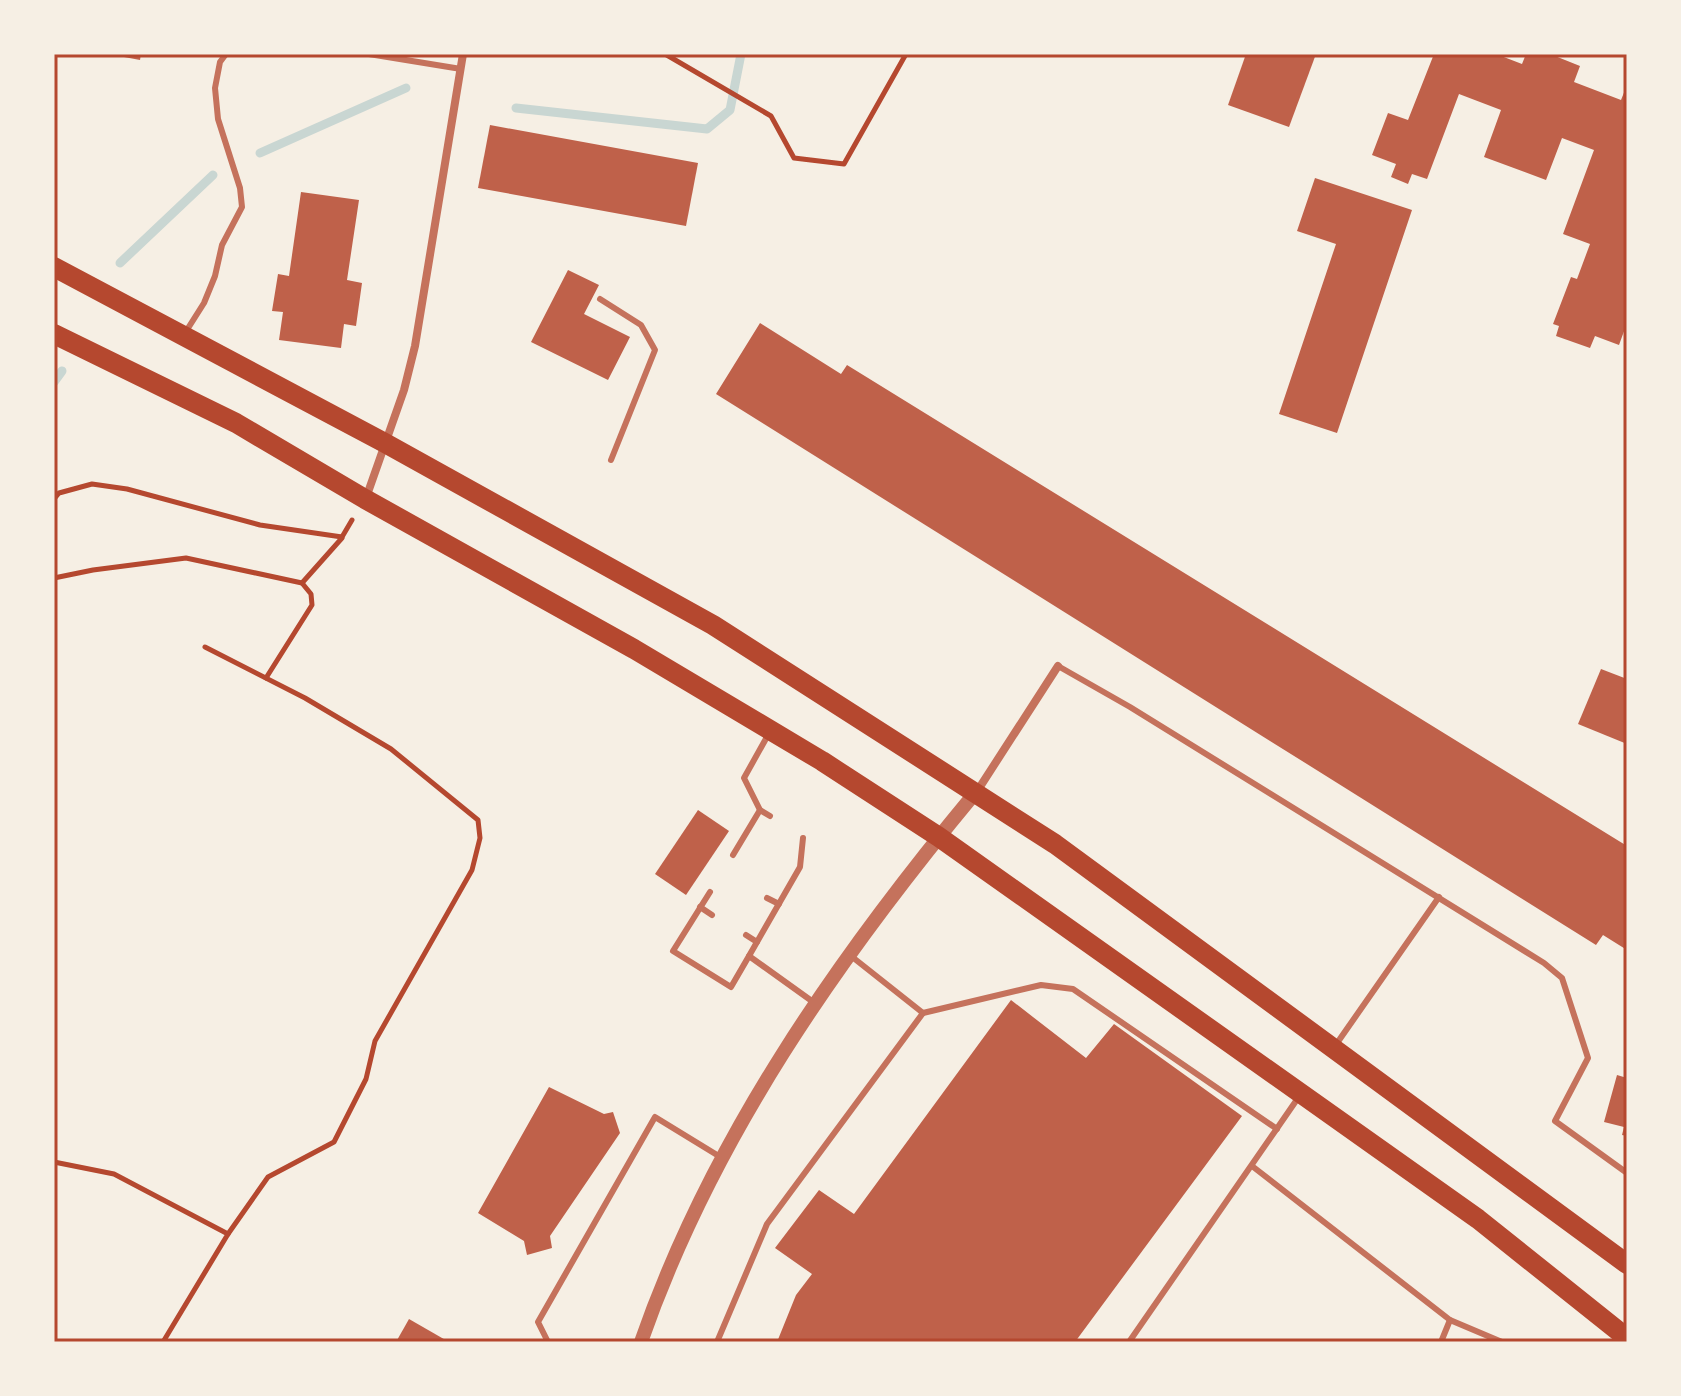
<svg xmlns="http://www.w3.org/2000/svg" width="1681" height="1396" font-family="'PT Sans Narrow',sans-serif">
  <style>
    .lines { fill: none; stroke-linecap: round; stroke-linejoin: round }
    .stream { stroke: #c9d6d2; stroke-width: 9 }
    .building { fill: #bf614a }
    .path { stroke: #b5482f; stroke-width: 5 }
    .service { stroke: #c5725c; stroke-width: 6 }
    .minor { stroke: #c5725c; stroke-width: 8 }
    .tertiary { stroke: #c5725c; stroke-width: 14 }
    .primary { stroke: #b5482f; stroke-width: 20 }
    .neatline { fill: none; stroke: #b5482f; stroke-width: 3 }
  </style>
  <rect width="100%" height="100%" fill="#f6efe4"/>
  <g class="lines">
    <g class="stream">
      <polyline points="516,108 707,129 730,110 741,54"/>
      <polyline points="260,153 406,88"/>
      <polyline points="120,263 213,175"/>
      <polyline points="54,382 62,371"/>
    </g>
  </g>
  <g class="building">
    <polygon points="108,54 141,54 140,60"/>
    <polygon points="1246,54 1316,54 1289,127 1228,105"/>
    <polygon points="1434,54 1496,54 1522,64 1526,54 1550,54 1580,66 1574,82 1621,100 1627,85 1627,323 1619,345 1595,336 1590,348 1556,336 1559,326 1553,324 1571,277 1577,279 1590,244 1563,234 1594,150 1562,138 1546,180 1484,157 1501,110 1459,94 1427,179 1412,174 1408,184 1391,177 1396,164 1372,155 1388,113 1408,120"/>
    <polygon points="490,125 698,163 686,226 478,188"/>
    <polygon points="1315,178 1412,210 1337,433 1279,414 1336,244 1297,231"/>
    <polygon points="301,192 359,200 347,280 362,283 356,326 344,324 341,348 279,340 283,312 272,311 278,274 289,276"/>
    <polygon points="568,270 599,285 584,314 630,337 608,380 531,342"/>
    <polygon points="760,323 841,374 847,365 1627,846 1627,950 1603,935 1596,945 716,394"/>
    <polygon points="1601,669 1627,679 1627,744 1578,724"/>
    <polygon points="698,810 729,831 686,895 655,874"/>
    <polygon points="1011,1000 1086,1058 1114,1024 1242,1116 1075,1342 777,1342 796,1295 812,1274 775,1248 819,1190 854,1214"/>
    <polygon points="1617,1075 1627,1078 1627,1136 1622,1135 1624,1127 1604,1122"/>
    <polygon points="549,1087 604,1114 613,1112 620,1133 550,1236 552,1248 527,1255 524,1241 478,1213"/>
    <polygon points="409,1319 449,1342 396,1342"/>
  </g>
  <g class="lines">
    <g class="path">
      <polyline points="665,54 771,116 794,158 844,164 906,54"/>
      <polyline points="54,499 59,493 92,484 127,489 260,525 342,537 352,520"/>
      <polyline points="54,578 93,570 186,558 302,583 342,538"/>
      <polyline points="205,647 305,698 391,749 478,820 480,838 472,870 375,1041 366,1079 334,1142 268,1177 228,1234"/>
      <polyline points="266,678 312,605 311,594 302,583"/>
      <polyline points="54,1162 114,1174 228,1234 163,1342"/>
    </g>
    <g class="service">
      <polyline points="369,54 461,69"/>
      <polyline points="600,299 641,325 655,350 611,460"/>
      <polyline points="185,333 204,303 215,276 222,245 242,207 240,188 218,119 215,88 220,62 226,54"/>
      <polyline points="1058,666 1130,707 1544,963 1562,978 1588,1058 1555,1121 1627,1173"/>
      <polyline points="760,810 744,778 768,735"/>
      <polyline points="803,838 800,867 749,956 816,1004"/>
      <polyline points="733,855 760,810 770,816"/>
      <polyline points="710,892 673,951 731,987 749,956"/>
      <polyline points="767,898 779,904"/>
      <polyline points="700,907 712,915"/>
      <polyline points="746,935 757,942"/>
      <polyline points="923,1013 1041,985 1073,989 1277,1129"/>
      <polyline points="1335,1046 1439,897"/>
      <polyline points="1252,1166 1450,1320 1502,1342"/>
      <polyline points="548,1342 538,1322 655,1117 722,1158"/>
      <polyline points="717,1342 767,1224 923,1013 851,956"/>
      <polyline points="1129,1342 1298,1098"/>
      <polyline points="1441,1342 1450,1320"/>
    </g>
    <g class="minor">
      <polyline points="366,498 404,390 415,346 463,54"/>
      <polyline points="976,793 1058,666"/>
    </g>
    <path class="tertiary" d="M641,1342c71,-204 197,-384 334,-549"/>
    <g class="primary">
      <polyline points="54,267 385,443 713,625 1055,844 1627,1264"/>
      <polyline points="54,334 236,423 365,499 634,649 822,761 939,837 1478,1219 1627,1338"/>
    </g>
  </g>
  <rect width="1681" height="1396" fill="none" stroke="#f6efe4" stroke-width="112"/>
  <rect x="56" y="56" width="1569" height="1284" class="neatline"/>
</svg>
